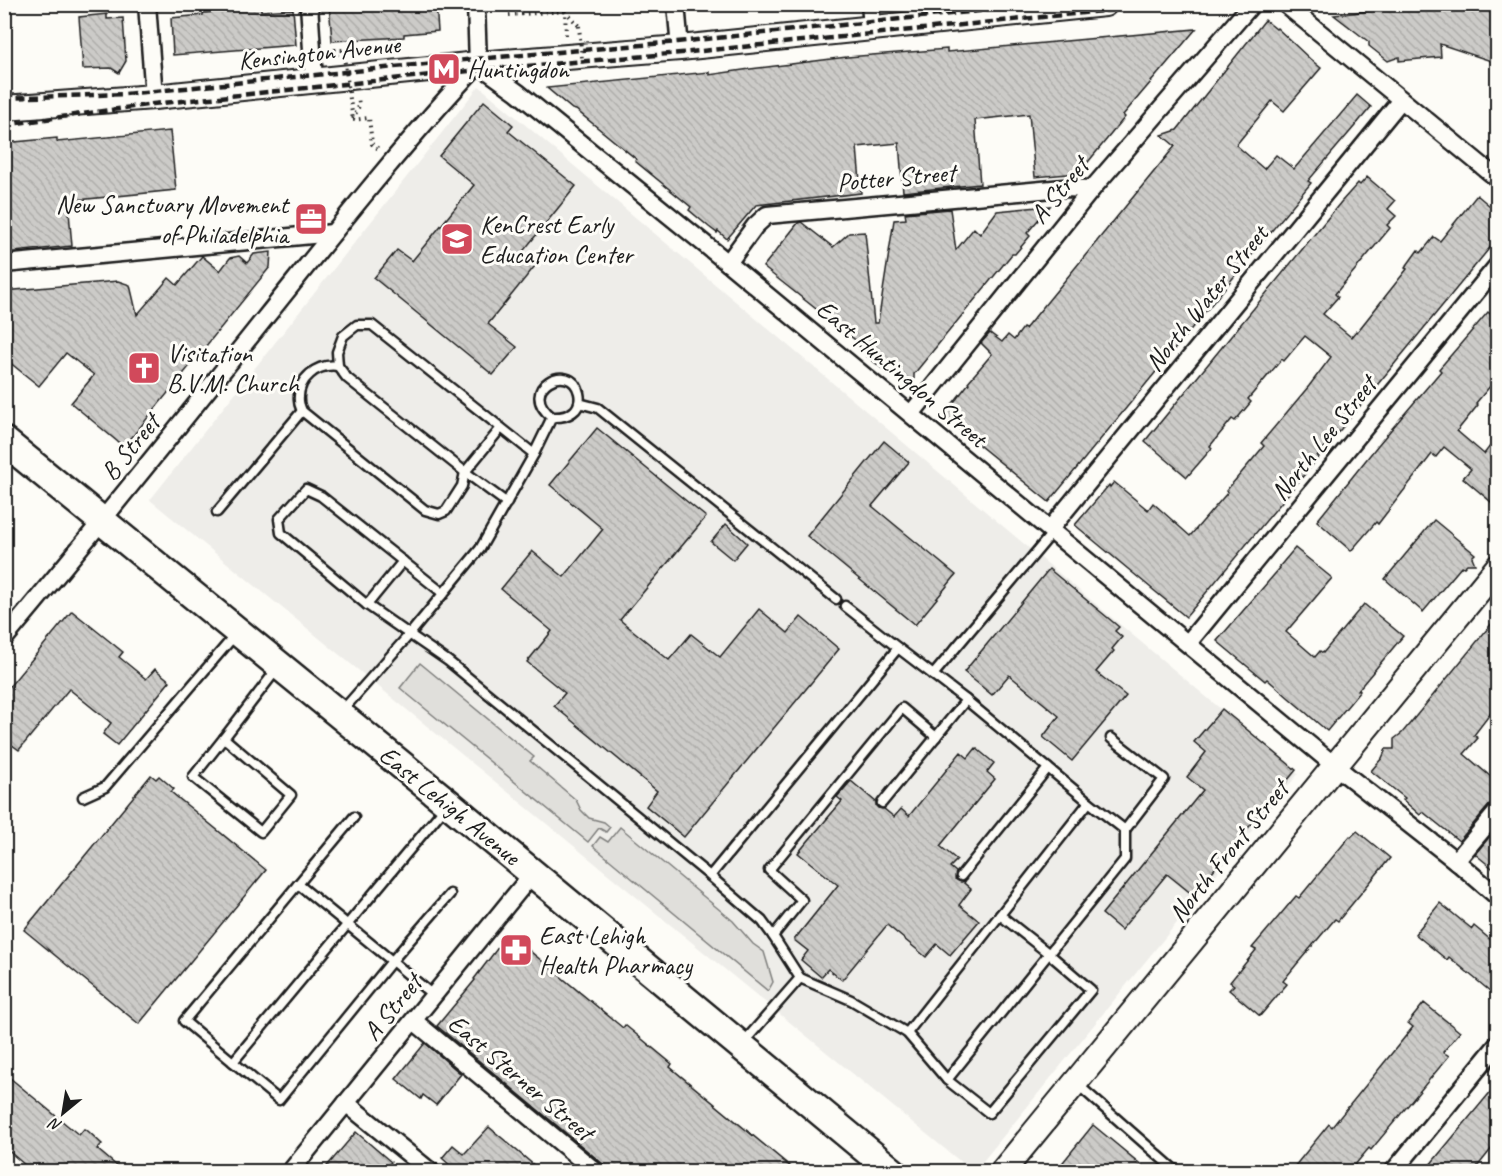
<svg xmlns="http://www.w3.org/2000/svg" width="1502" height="1176" font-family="Caveat,sans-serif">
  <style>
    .built { fill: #eeede9 }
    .grass { fill: #e0dfdb; stroke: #7e7e7c; stroke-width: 1.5 }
    .building { fill: url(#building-back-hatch); stroke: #1c1c1c; stroke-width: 1.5 }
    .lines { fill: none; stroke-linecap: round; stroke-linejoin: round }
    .lane-casing { stroke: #1c1c1c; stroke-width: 13 }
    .street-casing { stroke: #1c1c1c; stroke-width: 21 }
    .secondary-casing { stroke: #1c1c1c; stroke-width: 28 }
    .primary-casing { stroke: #1c1c1c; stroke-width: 32 }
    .path { stroke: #1c1c1c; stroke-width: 4; stroke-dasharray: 1.5 4.5; stroke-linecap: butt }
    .lane { stroke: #fdfcf7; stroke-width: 8 }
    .street { stroke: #fdfcf7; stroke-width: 16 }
    .secondary { stroke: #fdfcf7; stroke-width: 24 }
    .primary { stroke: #fdfcf7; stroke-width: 27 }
    .rail { stroke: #1c1c1c; stroke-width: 4.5; stroke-dasharray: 9 4.5; stroke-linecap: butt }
    .path-bridge { stroke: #1c1c1c; stroke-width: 4; stroke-dasharray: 1.5 4.5; stroke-linecap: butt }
    .labels { text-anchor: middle; stroke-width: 6; stroke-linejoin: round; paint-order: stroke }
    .street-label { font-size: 26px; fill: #1c1c1c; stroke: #fdfcf7 }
    .poi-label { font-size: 26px; fill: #1c1c1c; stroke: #fdfcf7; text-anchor: start }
  </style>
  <defs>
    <pattern id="building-back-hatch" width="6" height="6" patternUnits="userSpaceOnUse" patternTransform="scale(1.5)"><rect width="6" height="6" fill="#cccbc8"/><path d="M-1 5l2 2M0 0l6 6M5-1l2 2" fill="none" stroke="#afaeab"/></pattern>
  </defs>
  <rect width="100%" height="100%" fill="#fdfcf7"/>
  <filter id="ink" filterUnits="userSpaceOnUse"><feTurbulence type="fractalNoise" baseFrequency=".0167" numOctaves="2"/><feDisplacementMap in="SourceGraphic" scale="12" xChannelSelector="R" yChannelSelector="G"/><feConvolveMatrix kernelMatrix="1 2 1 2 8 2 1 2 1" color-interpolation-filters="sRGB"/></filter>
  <g filter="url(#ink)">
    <polygon class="built" points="479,86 1298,774 975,1171 972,1171 150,500"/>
    <g class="grass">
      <polygon points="420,663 534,757 530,761 576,800 581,810 589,818 604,822 610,827 606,832 599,828 588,842 400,688"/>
      <polygon points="620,827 733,921 753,944 764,952 773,982 768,991 593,846 600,837 608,842"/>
    </g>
    <g class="building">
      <polygon points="329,4 436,4 438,31 404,34 404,37 332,41"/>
      <polygon points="1430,4 1497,4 1497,63 1440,44 1441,57 1399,61 1399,57 1388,61 1369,46 1369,42 1334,15"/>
      <polygon points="261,8 261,11 293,9 296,45 173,55 171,18 203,15 203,13"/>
      <polygon points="107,14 107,19 123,18 126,61 119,73 111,68 83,69 79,17"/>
      <polygon points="1265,20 1276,29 1277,28 1310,59 1321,68 1284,111 1272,101 1236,145 1264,169 1276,155 1294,169 1357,95 1371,107 1308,181 1311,183 1049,502 943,416 969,383 968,382 992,354 981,343 990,333 1002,342 1008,335 1014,340 1023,328 1025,329 1175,146 1162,135 1177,130"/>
      <polygon points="1196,29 1123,115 1125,117 1079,173 1035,177 1029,114 975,120 980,184 903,192 899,143 857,147 861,193 756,205 727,239 718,231 717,233 709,227 689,210 691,207 635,161 636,159 576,110 572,109 547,88 709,72 709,75 750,69 847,57 947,49 947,52"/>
      <polygon points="484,101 513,125 508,131 576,186 520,255 535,266 488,324 517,347 493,375 374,278 397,250 412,261 474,185 439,156"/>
      <polygon points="170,131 176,190 68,201 72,246 4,253 4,143 57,138 57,142"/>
      <polygon points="1367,177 1395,201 1388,209 1396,216 1387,225 1390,228 1335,294 1338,297 1323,314 1351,337 1356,331 1357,332 1407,269 1405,268 1418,250 1421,253 1434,237 1440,241 1477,195 1497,212 1497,239 1341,429 1317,456 1319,457 1186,617 1075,525 1109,485 1110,487 1114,482 1148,510 1153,503 1190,536 1228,492 1226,491 1264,446 1261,443 1309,386 1331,357 1305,336 1284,361 1282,359 1248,399 1251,402 1235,421 1232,419 1210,446 1212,448 1187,477 1145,441 1341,202 1358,183 1360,185"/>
      <polygon points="1050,206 1027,233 1030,236 1015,254 1012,254 914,374 914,390 893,372 890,375 867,356 869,354 858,345 859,343 763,267 798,223 801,222 833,247 849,233 865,232 874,323 878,323 894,220 906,219 905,213 950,209 956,250 974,228 980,234 997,211"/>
      <polygon points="271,252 270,267 124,447 71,403 94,375 66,353 39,386 4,358 4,291 118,281 130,285 137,315 169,278 177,285 202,256 220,271 230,258 239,256 247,263 254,254"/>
      <polygon points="1488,312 1497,320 1497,378 1476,403 1478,405 1457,431 1484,454 1497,437 1497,507 1463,478 1471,469 1444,447 1436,457 1432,454 1378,524 1376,522 1351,551 1317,521 1378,445 1441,371 1439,369"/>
      <polygon points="597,428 706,517 620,620 669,660 691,634 720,657 759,609 788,633 801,617 839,649 684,837 646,806 657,791 554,706 565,693 527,662 552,631 501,589 532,551 564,577 603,529 550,485"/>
      <polygon points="884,441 909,462 872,506 956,575 915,625 807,536"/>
      <polygon points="1434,520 1475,554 1472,557 1475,564 1467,564 1464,567 1462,566 1423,612 1385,579"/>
      <polygon points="726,524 747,543 733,560 711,542"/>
      <polygon points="1295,548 1332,578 1286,632 1315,657 1320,651 1323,653 1364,604 1403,636 1358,690 1360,691 1327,731 1267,679 1265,681 1217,641 1280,568 1279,567"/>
      <polygon points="1049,569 1119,627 1115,631 1122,637 1112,649 1114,651 1096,672 1126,696 1072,761 1043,737 1059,716 1009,675 992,695 964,672"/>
      <polygon points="72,611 123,652 119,657 146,679 155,669 170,681 117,745 103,734 111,723 69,689 19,750 4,739 4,693"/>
      <polygon points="1497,617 1497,705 1474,735 1478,738 1464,754 1497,782 1497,801 1490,804 1459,841 1423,812 1420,815 1403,800 1405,798 1371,771 1382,758 1386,749 1394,749 1394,739 1402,733 1412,721"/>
      <polygon points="1222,709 1296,770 1193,895 1167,874 1121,930 1102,914 1203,790 1187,777 1206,752 1194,742"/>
      <polygon points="976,748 994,763 987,772 995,779 940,846 957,860 950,867 956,872 955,879 961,882 966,880 964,883 971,889 959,905 979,921 950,955 937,944 926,957 887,925 842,980 828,969 821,977 801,960 808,951 794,940 838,885 798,853 842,801 837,797 851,781 876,802 876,806 878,808 884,809 894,817 901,809 909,816 961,752 968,758"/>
      <polygon points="151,775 156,779 159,776 174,789 171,792 266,870 139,1024 24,930"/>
      <polygon points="1497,828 1497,872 1475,854"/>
      <polygon points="1357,831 1390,858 1338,921 1335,919 1296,965 1283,981 1287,984 1260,1016 1229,990 1234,985 1230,982 1256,950 1252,948 1269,928 1296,896 1299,898 1350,836 1351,837"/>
      <polygon points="1440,903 1472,929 1474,926 1497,945 1497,997 1449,957 1447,960 1415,934"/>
      <polygon points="506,937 514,938 623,1028 625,1025 672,1064 670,1067 797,1172 609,1172 603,1164 437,1026 475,980 474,979"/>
      <polygon points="1424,1003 1460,1032 1443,1052 1449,1056 1371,1150 1369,1148 1349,1172 1290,1172 1329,1124 1332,1127 1392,1053 1413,1027 1408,1023"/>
      <polygon points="425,1043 461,1074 436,1105 423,1095 421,1099 396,1079"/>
      <polygon points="4,1073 79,1135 84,1129 88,1131 102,1144 97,1149 124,1172 33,1172 4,1147"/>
      <polygon points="1497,1084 1497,1142 1473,1172 1424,1172"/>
      <polygon points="1093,1125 1150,1172 1055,1172"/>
      <polygon points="489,1127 542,1172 449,1172 453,1168 442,1158 453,1145 464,1154"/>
      <polygon points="356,1132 391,1162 382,1172 322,1172"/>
    </g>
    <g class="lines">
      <defs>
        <g id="lane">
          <path d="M338,366c-21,-3 -41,13 -39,35 0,4 2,7 3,10l123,99 14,4 7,-3 16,-25 3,-14 36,-44"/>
          <polyline points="579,403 598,408 836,599"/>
          <polyline points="507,503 465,472 347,378 338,366 337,352 343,336 357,325 372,325 534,454"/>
          <polyline points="217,512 302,411"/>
          <polyline points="444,594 321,496 306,489 279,519 281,533 367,605 448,661 710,876 762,921 773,936 800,978"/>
          <polyline points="367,605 403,561"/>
          <polyline points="845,606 898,648 966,700 1048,768"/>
          <polyline points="933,675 1053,532"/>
          <path d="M341,712l68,-77 71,-86 54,-95 18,-37c15,1 31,-6 27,-24 -8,-34 -64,-4 -27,24"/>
          <polygon points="224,738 291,795 261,832 193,777"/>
          <polyline points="224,738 277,669"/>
          <polyline points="83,797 105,787 235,635"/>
          <polyline points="882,803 966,700"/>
          <polyline points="354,817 184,1021 233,1062 446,806"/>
          <polyline points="710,876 898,648"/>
          <polyline points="961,876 1048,768 1089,802"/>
          <polyline points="298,884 392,961 450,894"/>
          <polyline points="773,936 802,900 769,870 902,708 936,737"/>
          <polyline points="907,1033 1000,915"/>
          <polyline points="743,1043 800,978 851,1000 907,1033 947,1080 989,1113 1091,990 1048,953 1000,915 1089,802 1125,830 1164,779 1111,738"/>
          <polyline points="233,1062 279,1100 392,961 434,996"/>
          <polyline points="947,1080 1125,859 1125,830"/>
          <polyline points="1076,1083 1177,1172"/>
        </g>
        <g id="street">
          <polyline points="147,4 154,97"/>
          <polyline points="309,4 314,80"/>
          <polyline points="476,4 478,64"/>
          <polyline points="676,4 680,48"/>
          <polyline points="870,4 872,27"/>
          <polyline points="1285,4 1498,179"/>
          <polyline points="478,64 517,92 728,263 1335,766 1456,861 1498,897"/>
          <polyline points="728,263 755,226 767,215 1063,188 1092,189"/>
          <polyline points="4,264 333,233"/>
          <polyline points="911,414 1092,189 1252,4"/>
          <polyline points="1050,529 1401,100"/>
          <path d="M4,639c89,-106 175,-213 261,-321 69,-86 137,-173 213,-254"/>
          <polyline points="1188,643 1498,265"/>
          <polyline points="1456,861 1498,811"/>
          <polyline points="414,1021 596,1172"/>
          <polyline points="346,1103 431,1172"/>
          <polyline points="290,1172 533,873"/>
          <polyline points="1393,1172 1498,1044"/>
        </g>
        <g id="secondary">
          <polyline points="4,108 154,97 478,64 680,48 1105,4"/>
          <polyline points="1002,1172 1498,567"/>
        </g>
        <polyline id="primary" points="4,441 448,803 893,1172"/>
      </defs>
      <use href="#lane" class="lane-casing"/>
      <use href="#street" class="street-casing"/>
      <use href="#secondary" class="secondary-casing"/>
      <use href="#primary" class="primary-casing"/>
      <g class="path">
        <polyline points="509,15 565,11"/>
        <polyline points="566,35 565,11 579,26"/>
        <polyline points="337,56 335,50 343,50"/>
        <polyline points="353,119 359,106 358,98"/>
        <polyline points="353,120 369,118 372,144 380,150"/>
      </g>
      <use href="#lane" class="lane"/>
      <use href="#street" class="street"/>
      <use href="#secondary" class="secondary"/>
      <use href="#primary" class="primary"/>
      <g class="rail">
        <polyline points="4,98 125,94 475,59 677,42 1047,4"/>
        <polyline points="4,125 153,104 479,70 681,53 1173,4"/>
      </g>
      <g class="path-bridge">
        <polyline points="579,26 583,72"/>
        <polyline points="343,50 353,120"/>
      </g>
    </g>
  </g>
  <defs>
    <symbol id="metro-square" viewBox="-11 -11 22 22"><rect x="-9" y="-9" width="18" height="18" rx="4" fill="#d1495b" stroke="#fdfcf7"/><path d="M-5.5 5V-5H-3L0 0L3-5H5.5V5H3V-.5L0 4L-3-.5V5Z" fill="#fff"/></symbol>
    <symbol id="office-square" viewBox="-11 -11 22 22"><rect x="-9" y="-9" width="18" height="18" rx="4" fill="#d1495b" stroke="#fdfcf7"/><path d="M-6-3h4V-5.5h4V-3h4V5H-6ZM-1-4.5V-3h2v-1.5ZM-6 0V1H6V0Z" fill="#fff"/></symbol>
    <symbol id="school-square" viewBox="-11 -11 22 22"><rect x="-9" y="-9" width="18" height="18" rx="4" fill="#d1495b" stroke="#fdfcf7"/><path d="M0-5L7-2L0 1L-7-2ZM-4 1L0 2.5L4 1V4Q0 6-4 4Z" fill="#fff"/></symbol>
    <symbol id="church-square" viewBox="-11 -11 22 22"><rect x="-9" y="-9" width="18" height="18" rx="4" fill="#d1495b" stroke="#fdfcf7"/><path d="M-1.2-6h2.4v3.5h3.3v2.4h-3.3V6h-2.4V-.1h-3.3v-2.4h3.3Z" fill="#fff"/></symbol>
    <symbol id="pharmacy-square" viewBox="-11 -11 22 22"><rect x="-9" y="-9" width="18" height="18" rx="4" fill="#d1495b" stroke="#fdfcf7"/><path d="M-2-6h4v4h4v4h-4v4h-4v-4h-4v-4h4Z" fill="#fff"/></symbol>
  </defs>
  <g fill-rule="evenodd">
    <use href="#metro-square" x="425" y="50" width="38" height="38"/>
    <use href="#office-square" x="292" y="200" width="38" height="38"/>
    <use href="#school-square" x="438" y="220" width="38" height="38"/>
    <use href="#church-square" x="125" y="349" width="38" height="38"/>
    <use href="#pharmacy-square" x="497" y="931" width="38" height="38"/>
  </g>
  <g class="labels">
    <g class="street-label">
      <text transform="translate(319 52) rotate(-6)" y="9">Kensington Avenue</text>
      <text transform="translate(896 177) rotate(-5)" y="9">Potter Street</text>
      <text transform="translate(1059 190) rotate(-51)" y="9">A Street</text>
      <text transform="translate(1206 298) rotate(-51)" y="9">North Water Street</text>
      <text transform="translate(902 373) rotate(40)" y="9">East Huntingdon Street</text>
      <text transform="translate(1323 438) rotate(-51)" y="9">North Lee Street</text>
      <text transform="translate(130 447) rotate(-51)" y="9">B Street</text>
      <text transform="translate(450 805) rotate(39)" y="9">East Lehigh Avenue</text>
      <text transform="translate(1228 851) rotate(-51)" y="9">North Front Street</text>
      <text transform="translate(392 1007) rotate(-51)" y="9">A Street</text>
      <text transform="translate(521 1077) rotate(40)" y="9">East Sterner Street</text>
    </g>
    <g class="poi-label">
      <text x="467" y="78">Huntingdon</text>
      <text x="288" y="213" text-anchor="end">New Sanctuary Movement<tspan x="288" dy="30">of Philadelphia</tspan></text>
      <text x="480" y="233">KenCrest Early<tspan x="480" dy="30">Education Center</tspan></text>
      <text x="167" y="362">Visitation<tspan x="167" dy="30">B.V.M. Church</tspan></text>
      <text x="539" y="944">East Lehigh<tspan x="539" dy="30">Health Pharmacy</tspan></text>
    </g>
  </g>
  <rect width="1502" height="1176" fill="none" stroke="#fdfcf7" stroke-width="24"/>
  <rect x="12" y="12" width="1478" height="1152" fill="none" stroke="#1c1c1c" stroke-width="2" filter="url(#ink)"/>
  <g transform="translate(63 1113) rotate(210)" stroke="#fdfcf7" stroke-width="4.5" paint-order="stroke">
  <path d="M0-4.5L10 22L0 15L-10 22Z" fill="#1c1c1c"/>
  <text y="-9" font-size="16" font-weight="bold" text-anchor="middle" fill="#1c1c1c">N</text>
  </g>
</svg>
